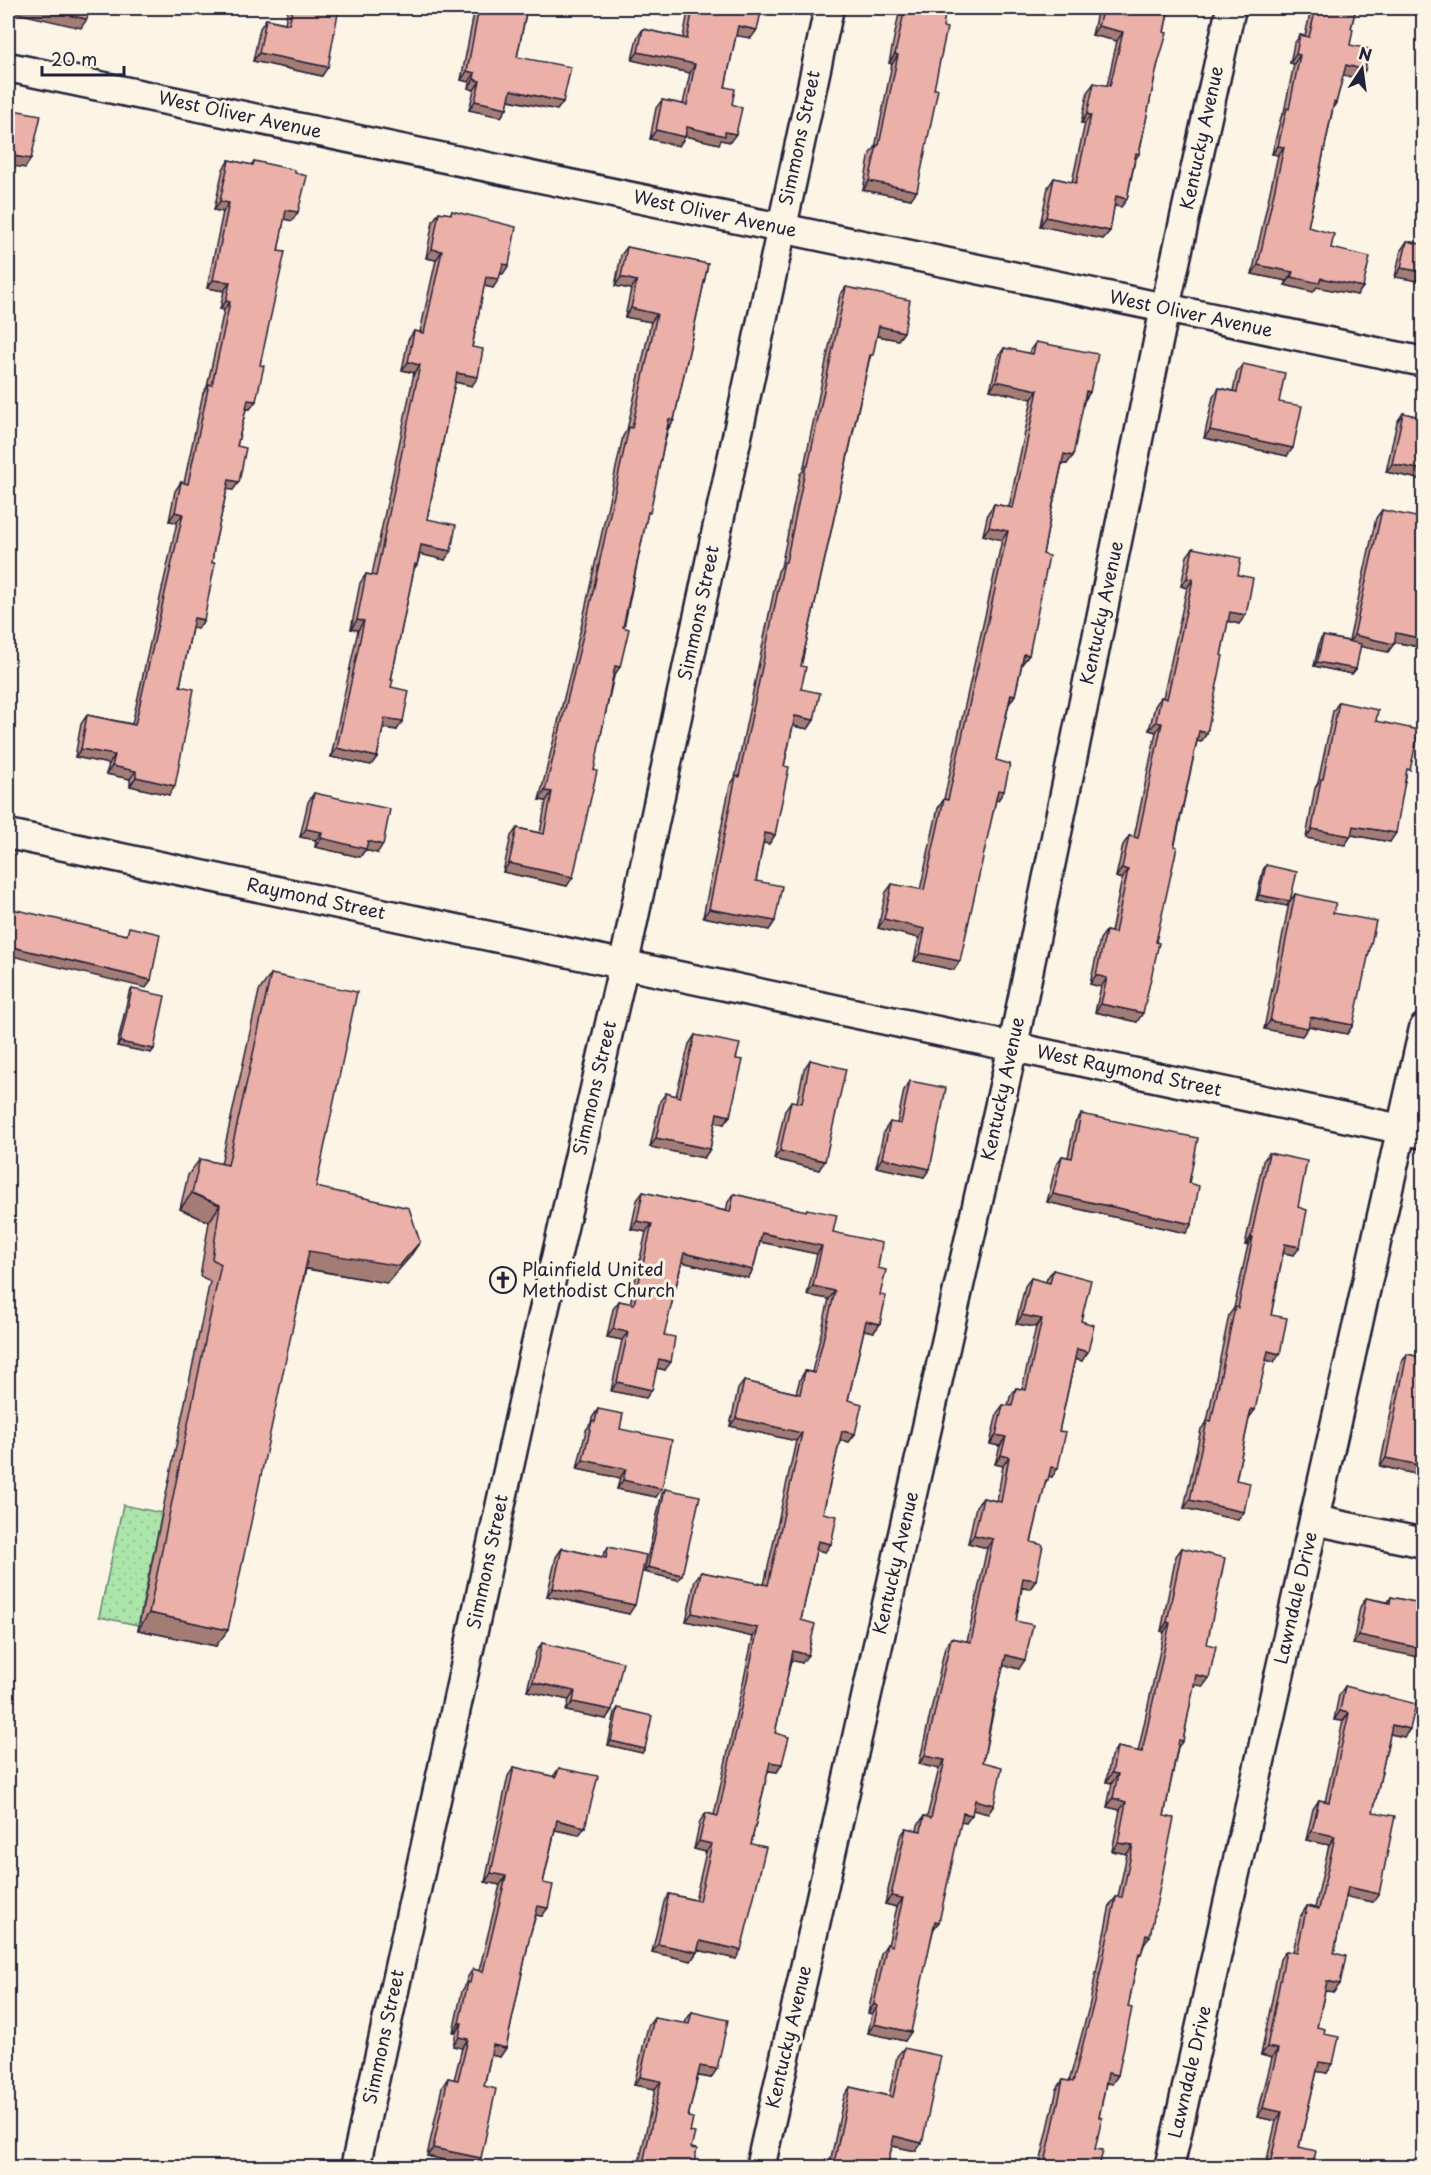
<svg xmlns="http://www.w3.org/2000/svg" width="1431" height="2175" font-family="'Playpen Sans',sans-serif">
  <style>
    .grass { fill: url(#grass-dots); stroke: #668472; stroke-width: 1.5 }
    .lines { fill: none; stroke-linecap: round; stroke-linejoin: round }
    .minor-casing { stroke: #22223b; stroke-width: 33 }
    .minor { stroke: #fcf5e5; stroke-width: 28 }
    .wall { fill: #ca9890; stroke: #22223b; stroke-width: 1.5 }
    .shaded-wall { fill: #a47c76; stroke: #22223b; stroke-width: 1.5 }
    .building { fill: #ebb1a8; stroke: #22223b; stroke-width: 1.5 }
    .labels { text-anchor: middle; stroke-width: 6; stroke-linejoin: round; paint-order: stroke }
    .street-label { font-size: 18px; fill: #22223b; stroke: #fcf5e5 }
    .poi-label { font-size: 18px; fill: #22223b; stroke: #fcf5e5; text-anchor: start }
  </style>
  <defs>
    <pattern id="grass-dots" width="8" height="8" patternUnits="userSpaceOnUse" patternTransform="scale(1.5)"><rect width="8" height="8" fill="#abe5aa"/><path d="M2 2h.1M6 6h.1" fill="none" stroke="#93c493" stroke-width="1.8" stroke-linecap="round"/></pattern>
  </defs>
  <rect width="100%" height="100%" fill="#fcf5e5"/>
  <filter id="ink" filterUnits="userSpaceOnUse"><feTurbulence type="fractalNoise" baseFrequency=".0167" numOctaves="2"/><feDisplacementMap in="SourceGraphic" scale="12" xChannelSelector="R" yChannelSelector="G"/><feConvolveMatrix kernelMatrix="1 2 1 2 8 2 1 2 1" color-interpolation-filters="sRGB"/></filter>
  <g filter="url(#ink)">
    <polygon class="grass" points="123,1505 162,1513 138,1625 99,1617"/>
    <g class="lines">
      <defs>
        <g id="minor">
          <polyline points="8,67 1424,362"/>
          <polyline points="8,834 1424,1134"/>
          <polyline points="1314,1520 1424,1543"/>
          <polyline points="355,2168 530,1371 624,963 829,8"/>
          <polyline points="760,2168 1013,1046 1165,308 1231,8"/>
          <polyline points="1169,2168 1424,1028"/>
        </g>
      </defs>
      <use href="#minor" class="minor-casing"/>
      <use href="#minor" class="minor"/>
    </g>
    <g class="wall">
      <polygon points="288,8 339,8 322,76 253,61 260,28 266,19 285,23"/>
      <polygon points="475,8 527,8 517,57 563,102 557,110 508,100 507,108 501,117 469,110 474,90 468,88 469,82 461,80"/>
      <polygon points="693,8 704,11 704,8 762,8 751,38 736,35 725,87 732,104 730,142 721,140 719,144 685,136 679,146 650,139 656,108 662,100 683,104 690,73 632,60 637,38 643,29 683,38 687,17"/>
      <polygon points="900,8 946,8 911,199 863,190 870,153 875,148 892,64 889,63"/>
      <polygon points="1102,8 1115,8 1123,9 1124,8 1169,8 1139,154 1135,160 1127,199 1121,207 1114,206 1110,231 1103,239 1040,226 1048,187 1054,178 1072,182 1085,123 1081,123 1088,91 1094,83 1107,86 1117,41 1092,35 1097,13"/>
      <polygon points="1305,8 1356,8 1351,28 1350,45 1365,70 1359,79 1343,75 1336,103 1333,108 1308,227 1331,248 1363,287 1357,295 1317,287 1313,292 1285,285 1287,281 1252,274 1278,155 1272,154 1281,117 1284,112 1294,64 1290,63 1294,44 1300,35 1305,36 1310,14 1304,12"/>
      <polygon points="229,160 251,165 254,161 295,173 298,212 292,221 284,219 278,251 260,365 256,401 250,409 246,409 237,446 233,490 227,489 214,548 204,620 198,629 192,628 180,686 175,786 169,795 130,786 130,779 106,774 109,764 75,757 81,724 87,715 132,724 177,522 169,521 175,491 181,482 184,483 203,393 207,387 224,310 220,309 224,291 207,288 223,212 214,210 223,169"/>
      <polygon points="452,211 503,274 501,273 493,288 484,286 472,347 472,386 455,382 427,519 445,560 420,554 417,565 414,569 391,680 391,687 397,730 383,728 377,757 371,765 331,757 358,630 351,629 360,583 366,574 372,575 414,373 402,370 408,340 414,331 420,332 436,260 426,258 433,221 439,212 450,214"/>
      <polygon points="1407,241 1424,245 1395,277 1401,250"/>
      <polygon points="627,247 708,264 674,420 668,429 647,516 614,676 567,886 503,872 511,836 517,828 540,833 546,801 539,800 581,628 623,436 627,430 651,322 625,317 631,289 615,286 621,255"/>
      <polygon points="846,287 904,332 898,340 877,336 869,361 801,666 801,689 814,720 808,729 793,726 784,766 775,835 769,844 763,843 756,881 775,921 769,930 703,917 730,785 735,778 778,571 781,567 800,474 803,471 840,295"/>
      <polygon points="1036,342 1090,392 1084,401 1067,464 1062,464 1051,513 1043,554 1029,655 1022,664 1015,695 1009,704 996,760 1004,791 998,800 996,800 954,970 914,961 919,938 878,928 886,892 892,884 920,890 938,808 944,799 1002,540 983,535 988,513 994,504 1009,507 1032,399 990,390 998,357 1004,348 1029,354 1030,350"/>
      <polygon points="1243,364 1287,456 1204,438 1213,397 1219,388 1233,391 1237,372"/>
      <polygon points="1403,413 1424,418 1424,480 1386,472 1397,422"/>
      <polygon points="1382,510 1418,528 1424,530 1424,648 1394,642 1388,652 1360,646 1356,669 1352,674 1314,666 1320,640 1323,636 1349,641 1376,518"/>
      <polygon points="1193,548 1238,575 1239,624 1228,621 1221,655 1207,733 1201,742 1197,741 1137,1022 1095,1012 1101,987 1090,984 1100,939 1106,931 1111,932 1122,879 1116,877 1123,845 1129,836 1134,837 1156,732 1149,730 1155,706 1161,697 1163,698 1187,588 1181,586 1187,556"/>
      <polygon points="1339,702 1376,721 1406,776 1390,842 1351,835 1345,845 1306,838 1315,788 1318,783 1333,711"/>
      <polygon points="314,793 377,853 365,850 360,857 315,847 316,840 300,837 308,802"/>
      <polygon points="1266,865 1290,901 1295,894 1333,913 1353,1025 1347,1034 1308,1026 1302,1036 1264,1029 1289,903 1287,906 1256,900 1263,870"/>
      <polygon points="271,974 316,1187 409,1258 387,1283 306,1269 216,1646 138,1630 210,1281 200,1276 209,1222 180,1209 188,1175 200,1159 221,1164 259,991"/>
      <polygon points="132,989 154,1049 151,1053 117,1046 129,993"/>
      <polygon points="695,1035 724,1124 715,1122 710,1149 704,1158 650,1147 660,1101 666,1093 676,1096 689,1044"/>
      <polygon points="810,1060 819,1170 774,1159 785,1110 791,1101 797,1102 804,1069"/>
      <polygon points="910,1081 924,1177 876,1167 884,1131 890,1122 897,1124 904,1090"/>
      <polygon points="1081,1114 1189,1183 1186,1233 1047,1202 1056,1165 1062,1156 1068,1157 1075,1123"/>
      <polygon points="1269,1153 1298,1207 1294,1255 1283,1253 1271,1315 1274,1362 1266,1360 1249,1418 1236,1480 1244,1512 1238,1520 1184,1508 1201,1429 1207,1422 1229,1315 1234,1308 1248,1245 1245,1245 1263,1161"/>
      <polygon points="643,1192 726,1211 728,1202 734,1194 805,1211 807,1209 833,1232 878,1268 880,1295 880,1324 874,1332 864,1330 848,1400 855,1434 849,1442 840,1440 823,1513 825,1552 816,1550 801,1620 802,1663 791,1660 775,1733 782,1764 777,1772 768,1771 751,1844 736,1959 698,1950 691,1961 652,1952 664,1902 669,1894 695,1900 706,1852 694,1849 700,1821 706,1813 714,1815 753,1637 686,1621 695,1580 701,1572 764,1585 796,1441 730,1426 738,1389 744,1381 796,1393 800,1379 805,1371 812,1372 829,1299 807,1295 817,1254 760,1242 753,1270 748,1278 682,1262 664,1335 665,1370 657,1368 646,1398 611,1391 622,1340 607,1337 613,1309 619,1301 630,1304 646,1232 631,1229 637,1200"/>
      <polygon points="1053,1270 1081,1321 1082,1361 1075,1359 1059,1431 1052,1477 1049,1476 1045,1484 1031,1542 1036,1580 1030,1589 1022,1588 1016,1621 1019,1669 1003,1665 983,1762 994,1805 988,1814 973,1810 966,1823 961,1822 905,2041 868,2033 872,2014 868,2013 881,1953 887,1944 888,1945 897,1907 885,1904 900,1837 906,1828 917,1830 918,1825 924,1816 927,1817 939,1769 919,1764 945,1647 951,1638 967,1642 987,1548 968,1543 976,1506 983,1498 997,1501 1003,1466 995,1464 1000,1446 990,1444 997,1413 1003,1405 1008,1406 1010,1397 1016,1388 1022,1389 1036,1327 1016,1324 1025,1286 1031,1278 1046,1282 1047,1278"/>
      <polygon points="1407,1354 1424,1358 1424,1476 1380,1466 1401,1363"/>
      <polygon points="598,1409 620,1429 656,1497 617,1489 620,1478 577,1469 586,1430 591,1423 592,1418"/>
      <polygon points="665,1489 678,1580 644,1572 662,1493"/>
      <polygon points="608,1547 629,1614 547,1596 556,1557 562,1548 602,1557"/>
      <polygon points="1182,1548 1207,1644 1209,1678 1203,1686 1194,1684 1183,1741 1178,1747 1164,1816 1144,1945 1141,1954 1138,1958 1128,2007 1118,2075 1112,2084 1106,2083 1099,2117 1095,2149 1099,2168 1039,2168 1057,2089 1063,2080 1069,2082 1089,2007 1110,1905 1116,1897 1118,1897 1127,1854 1112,1851 1120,1810 1107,1807 1112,1783 1106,1782 1111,1756 1117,1747 1138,1752 1164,1632 1161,1631 1176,1556"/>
      <polygon points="1391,1597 1424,1604 1353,1644 1360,1607 1366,1598 1388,1602"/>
      <polygon points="542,1643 606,1719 566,1711 569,1700 527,1691 536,1652"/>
      <polygon points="1345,1686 1410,1729 1404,1737 1390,1734 1373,1812 1373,1902 1346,1896 1334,1953 1334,1992 1325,1991 1317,2027 1324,2034 1327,2073 1317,2071 1299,2147 1312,2168 1265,2168 1276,2121 1257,2117 1272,2058 1261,2055 1280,1959 1286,1951 1293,1952 1301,1915 1307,1906 1315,1908 1329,1845 1306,1840 1313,1809 1319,1800 1325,1802 1343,1721 1334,1720 1339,1695"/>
      <polygon points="618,1708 642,1753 608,1745 615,1712"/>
      <polygon points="514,1767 553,1777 559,1768 579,1835 555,1830 543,1883 542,1916 536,1915 530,1935 506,2048 500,2057 491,2055 484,2086 475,2167 427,2156 442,2087 448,2078 454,2080 462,2048 453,2046 456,2032 453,2032 462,1991 465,1986 467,1978 473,1969 479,1971 500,1885 485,1882 508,1776"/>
      <polygon points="692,2012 711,2078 698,2076 688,2117 693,2168 638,2168 655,2089 634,2085 648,2026 654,2018 685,2024 686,2020"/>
      <polygon points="904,2048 916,2151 892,2146 887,2168 829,2168 844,2096 850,2087 889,2096 897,2056"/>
    </g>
    <g class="shaded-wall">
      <polygon points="8,8 36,8 87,19 81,28 8,11"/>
      <polygon points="1308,8 1315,8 1310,14 1304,12"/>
      <polygon points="738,26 757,30 751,38 732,35"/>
      <polygon points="1098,26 1123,32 1117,41 1092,35"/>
      <polygon points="638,52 695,64 690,73 632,60"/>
      <polygon points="259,53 328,67 322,76 253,61"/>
      <polygon points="895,54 898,55 892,64 889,63"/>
      <polygon points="1296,54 1300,55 1294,64 1290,63"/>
      <polygon points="1346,65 1365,70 1359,79 1339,74"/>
      <polygon points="467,71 475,73 469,82 461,80"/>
      <polygon points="474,79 480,81 474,90 468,88"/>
      <polygon points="511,90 563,102 557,110 505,99"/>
      <polygon points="475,101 507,108 501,117 469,110"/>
      <polygon points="1087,114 1091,115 1085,123 1081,123"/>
      <polygon points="687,127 725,132 736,134 730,142 721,140 719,144 681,135"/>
      <polygon points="656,130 685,137 679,146 650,139"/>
      <polygon points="1278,146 1284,147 1278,155 1272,154"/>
      <polygon points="8,155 31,159 25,168 8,165"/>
      <polygon points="869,181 917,191 911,199 863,190"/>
      <polygon points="1116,196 1127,199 1121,207 1110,205"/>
      <polygon points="220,201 229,203 223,212 214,210"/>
      <polygon points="286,210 298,212 292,221 280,218"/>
      <polygon points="1046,217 1110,231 1103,239 1040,226"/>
      <polygon points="432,249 442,251 436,260 426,258"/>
      <polygon points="503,264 509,265 503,274 497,273"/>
      <polygon points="1258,265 1293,272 1287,281 1252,274"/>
      <polygon points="1401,268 1424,272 1424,282 1395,277"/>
      <polygon points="486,277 499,279 493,288 480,285"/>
      <polygon points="621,277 637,281 631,289 615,286"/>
      <polygon points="1291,277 1321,278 1363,287 1357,295 1317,287 1313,292 1285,285"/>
      <polygon points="213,280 230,282 224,291 207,288"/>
      <polygon points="226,301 230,302 224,310 220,309"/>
      <polygon points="631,308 657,314 651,322 625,317"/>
      <polygon points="879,326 904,332 898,340 873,335"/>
      <polygon points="408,362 420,365 414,373 402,370"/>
      <polygon points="457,373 478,377 472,386 451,381"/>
      <polygon points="996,381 1038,390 1032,399 990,390"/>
      <polygon points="1086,391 1090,392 1084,401"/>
      <polygon points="248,400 256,401 250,409 242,408"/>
      <polygon points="669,419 674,420 668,429"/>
      <polygon points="1210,430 1293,448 1287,456 1204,438"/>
      <polygon points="1064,454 1073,456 1067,464 1058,463"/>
      <polygon points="1392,464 1424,470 1424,480 1386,472"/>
      <polygon points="229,480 239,482 233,490 223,489"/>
      <polygon points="175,512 183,514 177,522 169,521"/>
      <polygon points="989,527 1008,531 1002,540 983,535"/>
      <polygon points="421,545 451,551 445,560 415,553"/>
      <polygon points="1187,578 1193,579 1187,588 1181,586"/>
      <polygon points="1230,612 1246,615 1239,624 1224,620"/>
      <polygon points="194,618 204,620 198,629 188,627"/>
      <polygon points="357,620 364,621 358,630 351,629"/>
      <polygon points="1396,633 1424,639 1424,648 1390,641"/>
      <polygon points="1354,635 1394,644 1388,652 1348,644"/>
      <polygon points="1024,654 1029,655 1022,664 1018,663"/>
      <polygon points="1317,662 1356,669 1352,674 1314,666"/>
      <polygon points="615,666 620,667 614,676 609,675"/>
      <polygon points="1011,694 1015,695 1009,704"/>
      <polygon points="795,716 814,720 808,729 789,725"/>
      <polygon points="385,718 403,721 397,730 379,727"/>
      <polygon points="1156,722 1162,723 1156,732 1149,730"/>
      <polygon points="1199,731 1207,733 1201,742 1193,740"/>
      <polygon points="337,748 377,757 371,765 331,757"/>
      <polygon points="81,749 115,755 109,764 75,757"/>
      <polygon points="112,766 136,771 130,779 106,774"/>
      <polygon points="136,777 175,786 169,795 130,786"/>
      <polygon points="998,790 1004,791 998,800 992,799"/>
      <polygon points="545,791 552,792 546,801 539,800"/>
      <polygon points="1353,826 1396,833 1390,842 1347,834"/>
      <polygon points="306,829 322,832 316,840 300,837"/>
      <polygon points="1312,829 1351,836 1345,845 1306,838"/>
      <polygon points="765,833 775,835 769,844 759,842"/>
      <polygon points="321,838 368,841 383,845 377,853 365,850 360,857 315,847"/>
      <polygon points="509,863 573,877 567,886 503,872"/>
      <polygon points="1122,868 1128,870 1122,879 1116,877"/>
      <polygon points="1259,895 1290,901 1287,906 1256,900"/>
      <polygon points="709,909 775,921 769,930 703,917"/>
      <polygon points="884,919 925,929 919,938 878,928"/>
      <polygon points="8,946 151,980 146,988 8,955"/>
      <polygon points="920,953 960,961 954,970 914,961"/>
      <polygon points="1096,975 1107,978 1101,987 1090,984"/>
      <polygon points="1101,1004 1143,1013 1137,1022 1095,1012"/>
      <polygon points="1310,1017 1353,1025 1347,1034 1304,1025"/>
      <polygon points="1270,1021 1308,1028 1302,1036 1264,1029"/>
      <polygon points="120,1042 154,1049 151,1053 117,1046"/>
      <polygon points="717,1113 730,1116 724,1124 711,1121"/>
      <polygon points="656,1138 710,1149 704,1158 650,1147"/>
      <polygon points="780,1151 825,1161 819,1170 774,1159"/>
      <polygon points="882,1158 930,1169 924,1177 876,1167"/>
      <polygon points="192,1193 220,1205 209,1222 180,1209"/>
      <polygon points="1053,1194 1192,1224 1186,1233 1047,1202"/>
      <polygon points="637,1221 652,1224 646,1232 631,1229"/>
      <polygon points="762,1233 822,1246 817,1254 756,1241"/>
      <polygon points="1251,1237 1253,1237 1248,1245 1245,1245"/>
      <polygon points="420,1242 409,1258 387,1283 298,1267 309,1251"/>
      <polygon points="1285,1244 1300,1247 1294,1255 1279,1252"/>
      <polygon points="684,1253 753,1270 748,1278 678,1261"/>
      <polygon points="813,1286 835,1291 829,1299 807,1295"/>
      <polygon points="1022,1315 1042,1319 1036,1327 1016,1324"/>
      <polygon points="866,1321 880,1324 874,1332 860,1329"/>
      <polygon points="613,1329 628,1332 622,1340 607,1337"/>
      <polygon points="1077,1349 1088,1352 1082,1361 1071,1358"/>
      <polygon points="1268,1351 1280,1354 1274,1362 1262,1359"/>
      <polygon points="659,1359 671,1362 665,1370 653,1367"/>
      <polygon points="617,1382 652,1390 646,1398 611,1391"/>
      <polygon points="1251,1409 1255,1410 1249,1418"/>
      <polygon points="736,1418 802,1433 796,1441 730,1426"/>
      <polygon points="842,1431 855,1434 849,1442 836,1439"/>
      <polygon points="996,1435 1006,1437 1000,1446 990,1444"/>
      <polygon points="1001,1455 1009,1457 1003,1466 995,1464"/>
      <polygon points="1386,1458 1424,1466 1424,1476 1380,1466"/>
      <polygon points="583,1460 626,1469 620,1478 577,1469"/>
      <polygon points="1051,1467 1058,1468 1052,1477 1045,1475"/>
      <polygon points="623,1480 662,1489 656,1497 617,1489"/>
      <polygon points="1190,1500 1244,1512 1238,1520 1184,1508"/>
      <polygon points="974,1535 993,1539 987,1548 968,1543"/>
      <polygon points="818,1541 831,1544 825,1552 812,1549"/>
      <polygon points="648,1567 682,1575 678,1580 644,1572"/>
      <polygon points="1023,1578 1036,1580 1030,1589 1017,1587"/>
      <polygon points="553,1588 635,1605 629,1614 547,1596"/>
      <polygon points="149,1613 228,1630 216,1646 138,1630"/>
      <polygon points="692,1613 758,1628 753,1637 686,1621"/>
      <polygon points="1167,1622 1170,1623 1164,1632 1161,1631"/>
      <polygon points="1359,1635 1424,1649 1424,1658 1353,1644"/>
      <polygon points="793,1651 808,1655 802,1663 787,1659"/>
      <polygon points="1006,1655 1025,1660 1019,1669 1000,1664"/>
      <polygon points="1196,1675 1209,1678 1203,1686 1190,1684"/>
      <polygon points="533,1682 575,1691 569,1700 527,1691"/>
      <polygon points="573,1702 612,1710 606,1719 566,1711"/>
      <polygon points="1340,1711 1349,1713 1343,1721 1334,1720"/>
      <polygon points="1392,1725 1410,1729 1404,1737 1386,1733"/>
      <polygon points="611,1741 645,1749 642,1753 608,1745"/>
      <polygon points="925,1756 945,1760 939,1769 919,1764"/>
      <polygon points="770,1762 782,1764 777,1772 764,1770"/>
      <polygon points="1112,1773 1118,1774 1112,1783 1106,1782"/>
      <polygon points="1113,1798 1126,1802 1120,1810 1107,1807"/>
      <polygon points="975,1800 994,1805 988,1814 969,1809"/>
      <polygon points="963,1813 972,1815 966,1823 957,1821"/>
      <polygon points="557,1820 585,1827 579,1835 551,1829"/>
      <polygon points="1312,1831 1335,1836 1329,1845 1306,1840"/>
      <polygon points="699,1841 712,1844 706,1852 694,1849"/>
      <polygon points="1118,1843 1133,1845 1127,1854 1112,1851"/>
      <polygon points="491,1873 506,1876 500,1885 485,1882"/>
      <polygon points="1348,1887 1379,1894 1373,1902 1342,1896"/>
      <polygon points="891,1896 903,1898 897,1907 885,1904"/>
      <polygon points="538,1906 548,1908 542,1916 532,1915"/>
      <polygon points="935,1921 939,1922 933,1930"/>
      <polygon points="1146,1935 1150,1936 1144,1945 1140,1944"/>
      <polygon points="700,1941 741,1950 736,1959 694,1949"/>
      <polygon points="658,1944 697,1952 691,1961 652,1952"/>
      <polygon points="1327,1981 1340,1984 1334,1992 1321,1990"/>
      <polygon points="874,2004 878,2006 872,2014 868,2013"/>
      <polygon points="459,2023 462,2023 456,2032 453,2032"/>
      <polygon points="874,2024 911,2032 905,2041 868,2033"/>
      <polygon points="459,2037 468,2039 462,2048 453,2046"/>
      <polygon points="493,2045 506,2048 500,2057 487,2054"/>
      <polygon points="1267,2047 1278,2049 1272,2058 1261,2055"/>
      <polygon points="1319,2062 1333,2064 1327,2073 1313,2071"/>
      <polygon points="700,2066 717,2069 711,2078 694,2075"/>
      <polygon points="1108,2073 1118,2075 1112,2084 1102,2082"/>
      <polygon points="640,2077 661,2081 655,2089 634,2085"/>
      <polygon points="1263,2108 1282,2112 1276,2121 1257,2117"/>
      <polygon points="894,2136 922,2143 916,2151 888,2145"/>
      <polygon points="433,2148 481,2158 475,2167 427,2156"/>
    </g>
    <g class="building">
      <polygon points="36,8 89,8 87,19"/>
      <polygon points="293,8 339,8 328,67 259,53 266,19 289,24"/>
      <polygon points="479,8 527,8 517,57 571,67 563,102 511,90 507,108 475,101 480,81 474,79 475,73 467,71"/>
      <polygon points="693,8 707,11 708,8 762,8 757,30 738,26 725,87 735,89 732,104 742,108 736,134 725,132 725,136 687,127 685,137 656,130 662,100 687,105 695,64 638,52 643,29 687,39"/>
      <polygon points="905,8 946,8 943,27 947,28 934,89 938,89 917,191 869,181 877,145 879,145 898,55 895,54"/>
      <polygon points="1103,8 1115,8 1127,10 1128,8 1169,8 1164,32 1167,33 1157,67 1139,154 1136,153 1127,199 1116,196 1110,231 1046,217 1054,178 1076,183 1091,115 1087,114 1094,83 1110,86 1123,32 1098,26"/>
      <polygon points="1316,8 1356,8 1351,28 1353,29 1350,45 1369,49 1365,70 1346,65 1336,103 1334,102 1308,227 1334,234 1331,248 1370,257 1363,287 1321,278 1319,283 1291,277 1293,272 1258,265 1284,147 1278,146 1287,108 1289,109 1300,55 1296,54 1300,35 1309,37"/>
      <polygon points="13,110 41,115 31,159 8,155 8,115 12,116"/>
      <polygon points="229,160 253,165 254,161 295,170 295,173 307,176 298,212 286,210 278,251 285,252 260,365 264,366 256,401 248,400 237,446 246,448 239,482 229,480 214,548 212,563 215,563 204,620 194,618 180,686 194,689 175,786 136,777 136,771 112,766 115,755 81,749 87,715 135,725 183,514 175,512 181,482 188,484 209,384 212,385 230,302 226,301 230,282 213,280 229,203 220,201"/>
      <polygon points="452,211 516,227 509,265 503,264 499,279 486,277 472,347 483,349 478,377 457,373 427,519 456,525 451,551 421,545 417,565 415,564 391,680 393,680 391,687 409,691 403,721 385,718 377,757 337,748 364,621 357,620 366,574 376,576 420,365 408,362 414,331 424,333 442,251 432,249 439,212 451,214"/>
      <polygon points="1407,241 1424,245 1424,272 1401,268"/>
      <polygon points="627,247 708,264 674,420 669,419 650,513 648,512 623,627 629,629 620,667 615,666 594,770 597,771 573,877 509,863 517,828 544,834 552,792 545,791 587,619 629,427 632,428 657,314 631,308 637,281 621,277"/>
      <polygon points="846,287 910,300 904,332 879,326 873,355 870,355 801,666 806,667 801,689 820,693 814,720 795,716 784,766 789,767 775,835 765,833 756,881 782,886 775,921 709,909 736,776 739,777 784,562 786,562 806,466 808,466"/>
      <polygon points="1036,342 1098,354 1090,392 1086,391 1073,456 1064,454 1051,513 1043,554 1049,556 1029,655 1024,654 1015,695 1011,694 996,760 1010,764 1004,791 998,790 960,961 920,953 925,929 884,919 892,884 924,890 944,799 948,800 1008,531 989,527 994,504 1013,508 1038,390 996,381 1004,348 1033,354"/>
      <polygon points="1243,364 1285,373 1279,402 1302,406 1293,448 1210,430 1219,388 1237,392"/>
      <polygon points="1403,413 1424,418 1424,470 1392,464"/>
      <polygon points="1382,510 1421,518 1418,528 1424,530 1424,639 1396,633 1394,644 1354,635"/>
      <polygon points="1193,548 1241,558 1238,575 1253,578 1246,615 1230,612 1221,655 1223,656 1207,733 1199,731 1174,846 1177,847 1156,942 1159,943 1143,1013 1101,1004 1107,978 1096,975 1106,931 1115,933 1128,870 1122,868 1129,836 1138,838 1162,723 1156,722 1161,697 1167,699 1193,579 1187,578"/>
      <polygon points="1323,636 1361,644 1356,669 1317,662"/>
      <polygon points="1339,702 1378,710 1376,721 1419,730 1410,770 1407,769 1396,833 1353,826 1351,836 1312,829 1321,779 1323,779"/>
      <polygon points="314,793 390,809 383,845 368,841 366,849 321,838 322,832 306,829"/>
      <polygon points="1266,865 1297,872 1290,901 1259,895"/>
      <polygon points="1295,894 1336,903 1333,913 1376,921 1353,1025 1310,1017 1308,1028 1270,1021"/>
      <polygon points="8,908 127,935 129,927 160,934 151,980 8,946"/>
      <polygon points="271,974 357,992 316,1187 409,1208 420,1242 399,1266 309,1251 228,1630 149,1613 221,1264 212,1259 220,1205 192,1193 200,1159 228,1165"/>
      <polygon points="132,989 165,996 154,1049 120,1042"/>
      <polygon points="695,1035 740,1044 736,1059 743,1060 730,1116 717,1113 710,1149 656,1138 666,1093 680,1097"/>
      <polygon points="810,1060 846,1069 825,1161 780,1151 791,1101 802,1103"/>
      <polygon points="910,1081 946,1088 930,1169 882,1158 890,1122 901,1124"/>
      <polygon points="1081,1114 1198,1138 1189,1183 1199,1186 1192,1224 1053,1194 1062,1156 1072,1158"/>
      <polygon points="1269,1153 1307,1161 1298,1207 1307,1210 1300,1247 1285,1244 1271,1315 1287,1318 1280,1354 1268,1351 1255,1410 1251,1409 1236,1480 1250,1483 1244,1512 1190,1500 1207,1421 1211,1422 1235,1307 1238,1308 1253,1237 1251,1237"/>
      <polygon points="643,1192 730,1212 734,1194 806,1211 807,1209 837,1215 833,1232 882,1243 878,1268 886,1270 880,1295 886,1296 880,1324 866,1321 848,1400 862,1404 855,1434 842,1431 823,1513 837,1516 831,1544 818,1541 801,1620 815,1624 808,1655 793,1651 775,1733 789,1737 782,1764 770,1762 751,1844 766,1847 741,1950 700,1941 697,1952 658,1944 669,1894 699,1901 712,1844 699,1841 706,1813 718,1816 758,1628 692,1613 701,1572 768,1585 802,1433 736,1418 744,1381 800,1394 805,1371 815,1373 835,1291 813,1286 822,1246 762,1233 753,1270 684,1253 664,1335 675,1337 671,1362 659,1359 652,1390 617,1382 628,1332 613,1329 619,1301 634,1304 652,1224 637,1221"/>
      <polygon points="1053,1270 1091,1280 1081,1321 1094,1325 1088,1352 1077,1349 1059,1431 1066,1432 1058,1468 1051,1467 1048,1480 1046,1480 1031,1542 1043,1545 1036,1580 1023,1578 1016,1621 1033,1625 1025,1660 1006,1655 992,1714 983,1762 1002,1767 994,1805 975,1800 972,1815 963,1813 939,1922 935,1921 911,2032 874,2024 878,2006 874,2004 887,1944 892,1946 903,1898 891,1896 906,1828 921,1831 924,1816 931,1818 945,1760 925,1756 951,1638 971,1642 993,1539 974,1535 983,1498 1001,1502 1009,1457 1001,1455 1006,1437 996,1435 1003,1405 1012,1406 1016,1388 1026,1390 1042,1319 1022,1315 1031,1278 1050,1283"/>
      <polygon points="1407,1354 1424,1358 1424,1466 1386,1458"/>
      <polygon points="598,1409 623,1414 620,1429 672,1440 662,1489 623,1480 626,1469 583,1460 592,1421 595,1422"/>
      <polygon points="665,1489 700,1496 682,1575 648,1567"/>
      <polygon points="608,1547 646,1555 635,1605 553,1588 562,1548 606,1558"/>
      <polygon points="1182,1548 1225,1558 1207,1644 1216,1646 1209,1678 1196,1675 1183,1741 1179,1740 1164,1816 1174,1818 1150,1936 1146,1935 1141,1954 1139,1953 1128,2007 1132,2008 1118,2075 1108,2073 1099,2117 1102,2118 1095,2149 1103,2150 1099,2168 1044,2168 1063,2080 1073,2082 1095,1998 1116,1897 1122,1897 1133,1845 1118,1843 1126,1802 1113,1798 1118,1774 1112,1773 1117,1747 1142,1752 1170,1623 1167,1622"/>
      <polygon points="1391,1597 1424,1604 1424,1649 1359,1635 1366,1598 1390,1603"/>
      <polygon points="542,1643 623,1662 612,1710 573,1702 575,1691 533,1682"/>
      <polygon points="1345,1686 1416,1704 1410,1729 1392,1725 1373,1812 1395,1816 1379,1894 1348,1887 1334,1953 1346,1956 1340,1984 1327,1981 1317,2027 1325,2029 1324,2034 1339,2037 1333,2064 1319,2062 1299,2147 1316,2151 1312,2168 1269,2168 1282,2112 1263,2108 1278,2049 1267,2047 1286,1951 1297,1953 1307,1906 1319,1909 1335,1836 1312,1831 1319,1800 1329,1802 1349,1713 1340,1711"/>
      <polygon points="618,1708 652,1716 645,1749 611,1741"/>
      <polygon points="514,1767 556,1777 559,1768 598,1776 585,1827 557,1820 543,1883 553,1885 548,1908 538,1906 530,1935 506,2048 493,2045 484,2086 496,2089 481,2158 433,2148 448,2078 458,2080 468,2039 459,2037 462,2023 459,2023 468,1982 470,1983 473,1969 483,1972 506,1876 491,1873"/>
      <polygon points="692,2012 728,2020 717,2069 700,2066 688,2117 693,2118 690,2132 695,2133 691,2148 697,2149 693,2168 642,2168 661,2081 640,2077 654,2018 689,2024"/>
      <polygon points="904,2048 941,2056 922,2143 894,2136 887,2168 833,2168 850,2087 893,2097"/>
    </g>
  </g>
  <defs>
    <symbol id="church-ring" viewBox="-11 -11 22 22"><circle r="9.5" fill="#fcf5e5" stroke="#22223b" stroke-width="1.5"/><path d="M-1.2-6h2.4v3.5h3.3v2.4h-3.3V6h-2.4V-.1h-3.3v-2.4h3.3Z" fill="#22223b"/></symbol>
  </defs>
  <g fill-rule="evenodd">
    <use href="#church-ring" x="488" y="1265" width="30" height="30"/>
  </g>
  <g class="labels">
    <g class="street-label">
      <text transform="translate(240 115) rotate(12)" y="6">West Oliver Avenue</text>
      <text transform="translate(800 138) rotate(-78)" y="6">Simmons Street</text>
      <text transform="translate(1202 138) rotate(-78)" y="6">Kentucky Avenue</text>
      <text transform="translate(715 214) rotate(12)" y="6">West Oliver Avenue</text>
      <text transform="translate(1191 314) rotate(12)" y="6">West Oliver Avenue</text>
      <text transform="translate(699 613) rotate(-78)" y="6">Simmons Street</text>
      <text transform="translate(1102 613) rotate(-78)" y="6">Kentucky Avenue</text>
      <text transform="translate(316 899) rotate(12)" y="6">Raymond Street</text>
      <text transform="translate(1129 1071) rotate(12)" y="6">West Raymond Street</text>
      <text transform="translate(595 1088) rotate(-77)" y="6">Simmons Street</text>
      <text transform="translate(1003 1089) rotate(-78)" y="6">Kentucky Avenue</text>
      <text transform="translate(488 1562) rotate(-78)" y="6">Simmons Street</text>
      <text transform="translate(896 1563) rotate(-77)" y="6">Kentucky Avenue</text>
      <text transform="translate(1296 1598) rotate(-77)" y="6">Lawndale Drive</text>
      <text transform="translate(384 2037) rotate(-78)" y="6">Simmons Street</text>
      <text transform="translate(789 2037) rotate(-77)" y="6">Kentucky Avenue</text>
      <text transform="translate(1190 2072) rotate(-77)" y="6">Lawndale Drive</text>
    </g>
    <g class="poi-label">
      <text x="522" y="1276">Plainfield United<tspan x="522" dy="21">Methodist Church</tspan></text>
    </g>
  </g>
  <rect width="1431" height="2175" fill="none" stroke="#fcf5e5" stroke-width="30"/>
  <rect x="15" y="15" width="1401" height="2145" fill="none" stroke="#22223b" stroke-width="2" filter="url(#ink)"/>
  <g transform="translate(1362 69) rotate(13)" stroke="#fcf5e5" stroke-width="4.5" paint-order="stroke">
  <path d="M0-4.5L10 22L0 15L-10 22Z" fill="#22223b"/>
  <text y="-9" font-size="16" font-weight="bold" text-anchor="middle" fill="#22223b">N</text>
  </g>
  <path d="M42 66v9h82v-9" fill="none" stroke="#22223b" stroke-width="3"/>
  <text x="51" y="66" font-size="18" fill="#22223b" stroke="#fcf5e5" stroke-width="4.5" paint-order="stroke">20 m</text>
</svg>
